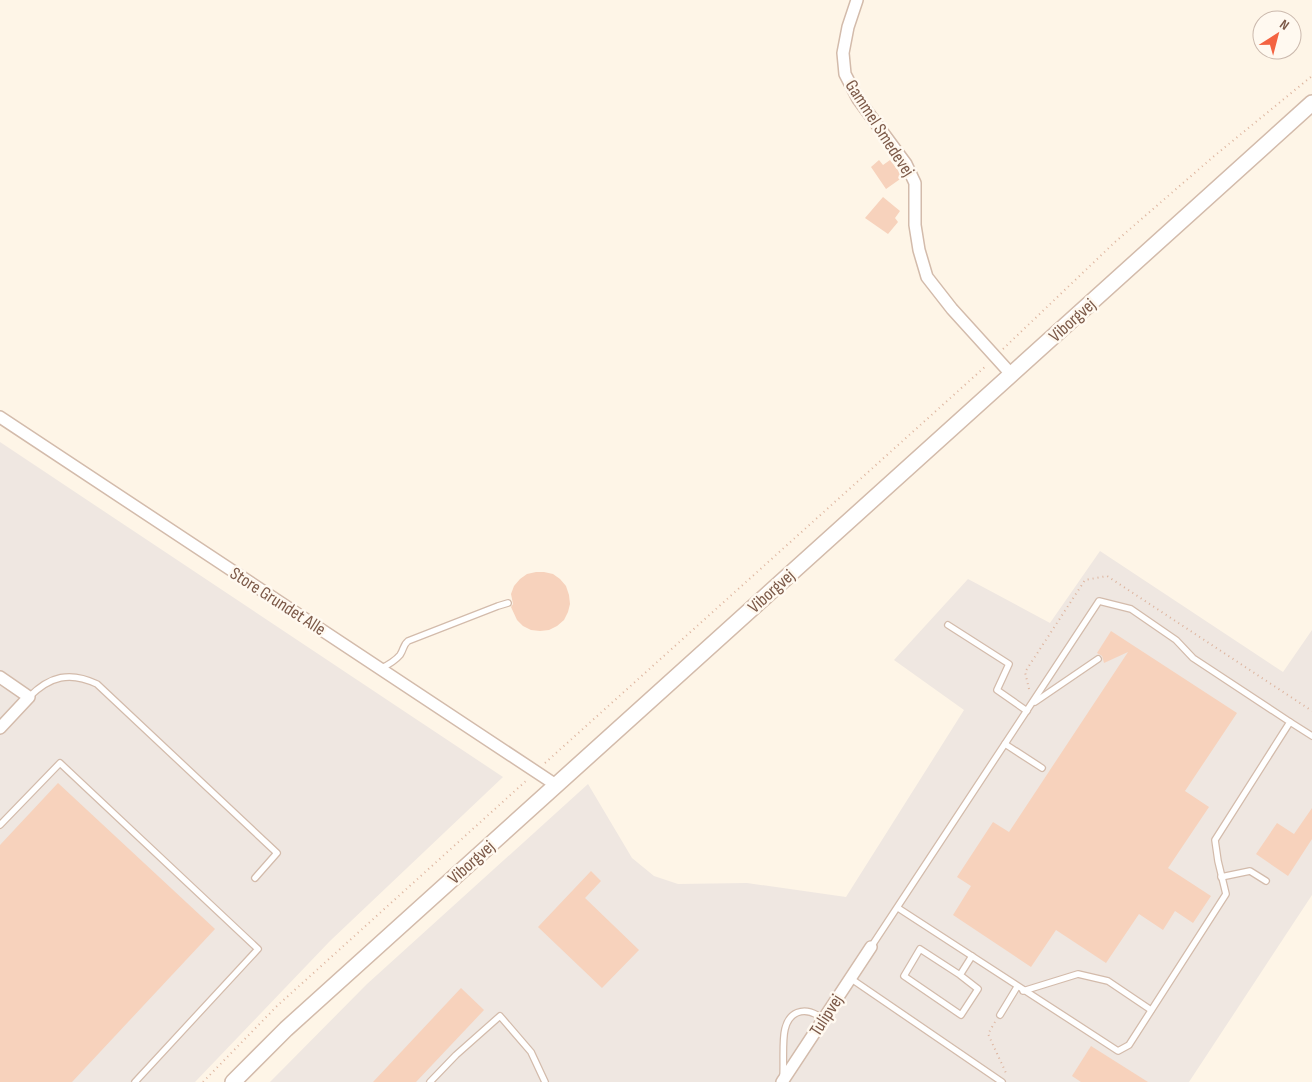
<svg xmlns="http://www.w3.org/2000/svg" width="1312" height="1082" font-family="'Sofia Sans Condensed',sans-serif">
  <style>
    .industrial { fill: #efe7e1 }
    .building { fill: #f7d2bc }
    .lines { fill: none; stroke-linecap: round; stroke-linejoin: round }
    .service-casing { stroke: #d3bbab; stroke-width: 8 }
    .minor-casing { stroke: #d3bbab; stroke-width: 14 }
    .tertiary-casing { stroke: #d3bbab; stroke-width: 18 }
    .path { stroke: #ddb49e; stroke-width: 2; stroke-dasharray: 1 4; stroke-linecap: butt }
    .service { stroke: #fff; stroke-width: 5.5 }
    .minor { stroke: #fff; stroke-width: 11 }
    .tertiary { stroke: #fff; stroke-width: 15 }
    .labels { text-anchor: middle; stroke-width: 5; stroke-linejoin: round; paint-order: stroke }
    .street-label { font-size: 18px; fill: #7c5948; stroke: #fff9f0 }
  </style>
  <rect width="100%" height="100%" fill="#fef5e7"/>
  <g class="industrial">
    <polygon points="0,442 503,777 330,941 195,1082 0,1082"/>
    <polygon points="1100,551 1283,672 1312,630 1312,895 1189,1082 270,1082 367,984 588,784 632,858 654,876 678,884 747,883 846,897 964,710 894,660 968,579 1050,623"/>
  </g>
  <g class="building">
    <polygon points="879,160 883,165 890,160 903,177 886,189 871,167"/>
    <polygon points="883,197 900,211 895,218 898,222 888,234 865,218"/>
    <polygon points="536,572 544,572 553,574 560,579 566,586 569,595 570,604 568,612 564,620 557,626 549,630 540,631 531,630 523,626 517,620 511,607 513,604 511,594 514,586 520,579 527,574"/>
    <polygon points="1111,631 1237,713 1185,791 1209,807 1168,868 1211,896 1193,923 1175,911 1163,930 1139,914 1106,963 1056,930 1031,967 953,915 971,886 957,877 993,822 1009,832 1128,652 1104,663 1102,656 1097,653"/>
    <polygon points="58,783 215,929 72,1082 0,1082 0,845"/>
    <polygon points="1312,808 1312,839 1288,876 1256,854 1277,823 1294,834"/>
    <polygon points="591,871 601,881 585,898 639,950 602,988 538,927"/>
    <polygon points="461,988 484,1010 416,1082 373,1082"/>
    <polygon points="1091,1046 1148,1082 1081,1082 1072,1076"/>
  </g>
  <g class="lines">
    <defs>
      <g id="service">
        <polyline points="948,625 1009,664 997,690 1027,711"/>
        <path d="M380,669c8,-4 15,-8 20,-14 4,-6 3,-10 8,-14l90,-35 10,-3"/>
        <path d="M29,697c21,-21 41,-26 68,-13l180,169 -22,25"/>
        <polyline points="1035,702 1098,659"/>
        <polyline points="1290,722 1312,736"/>
        <polyline points="1005,744 1042,768"/>
        <polyline points="0,825 60,763 258,949 135,1082"/>
        <polyline points="1221,877 1250,871 1266,881"/>
        <polyline points="871,947 1099,601 1131,609 1176,640 1193,658 1290,722 1215,840 1218,861 1226,894 1129,1045 1118,1051 898,908"/>
        <polyline points="960,975 978,989 961,1015 904,976 920,949 960,975 972,956"/>
        <polyline points="850,978 1002,1082"/>
        <polyline points="1023,991 1078,974 1108,981 1151,1010"/>
        <polyline points="1000,1015 1017,987"/>
        <path d="M783,1077c1,-13 -1,-36 2,-48 4,-17 18,-22 32,-14l3,10"/>
        <polyline points="430,1082 456,1055 500,1016 531,1052 545,1082"/>
      </g>
      <g id="minor">
        <polyline points="857,0 848,27 843,53 845,74 858,99 906,164 915,183 915,225 919,250 927,277 952,309 1011,374"/>
        <polyline points="0,417 556,785"/>
        <polyline points="0,677 29,697 0,728"/>
        <polyline points="782,1082 871,947"/>
      </g>
      <polyline id="tertiary" points="233,1082 286,1029 1312,103"/>
    </defs>
    <use href="#service" class="service-casing"/>
    <use href="#minor" class="minor-casing"/>
    <use href="#tertiary" class="tertiary-casing"/>
    <g class="path">
      <polyline points="1003,349 1115,242 1213,157 1312,76"/>
      <polyline points="1029,689 1025,672 1085,580 1107,576 1312,711"/>
      <polyline points="545,763 987,365"/>
      <polyline points="995,1022 988,1034 1006,1073"/>
      <polyline points="203,1082 277,1006 527,780"/>
    </g>
    <use href="#service" class="service"/>
    <use href="#minor" class="minor"/>
    <use href="#tertiary" class="tertiary"/>
  </g>
  <g class="labels">
    <g class="street-label">
      <text transform="translate(880 128) rotate(57)" y="6">Gammel Smedevej</text>
      <text transform="translate(1072 320) rotate(-42)" y="6">Viborgvej</text>
      <text transform="translate(771 591) rotate(-42)" y="6">Viborgvej</text>
      <text transform="translate(278 601) rotate(33)" y="6">Store Grundet Alle</text>
      <text transform="translate(471 862) rotate(-42)" y="6">Viborgvej</text>
      <text transform="translate(826 1015) rotate(-57)" y="6">Tulipvej</text>
    </g>
  </g>
  <g transform="translate(1277 35) rotate(36)"><circle r="24" fill="#fff9f0" stroke="#cbb9ad"/>
  <path d="M0-4L9 19L0 12L-9 19Z" fill="#f46341"/>
  <text y="-8" font-size="14" font-weight="bold" text-anchor="middle" fill="#7c5948">N</text>
  </g>
</svg>
